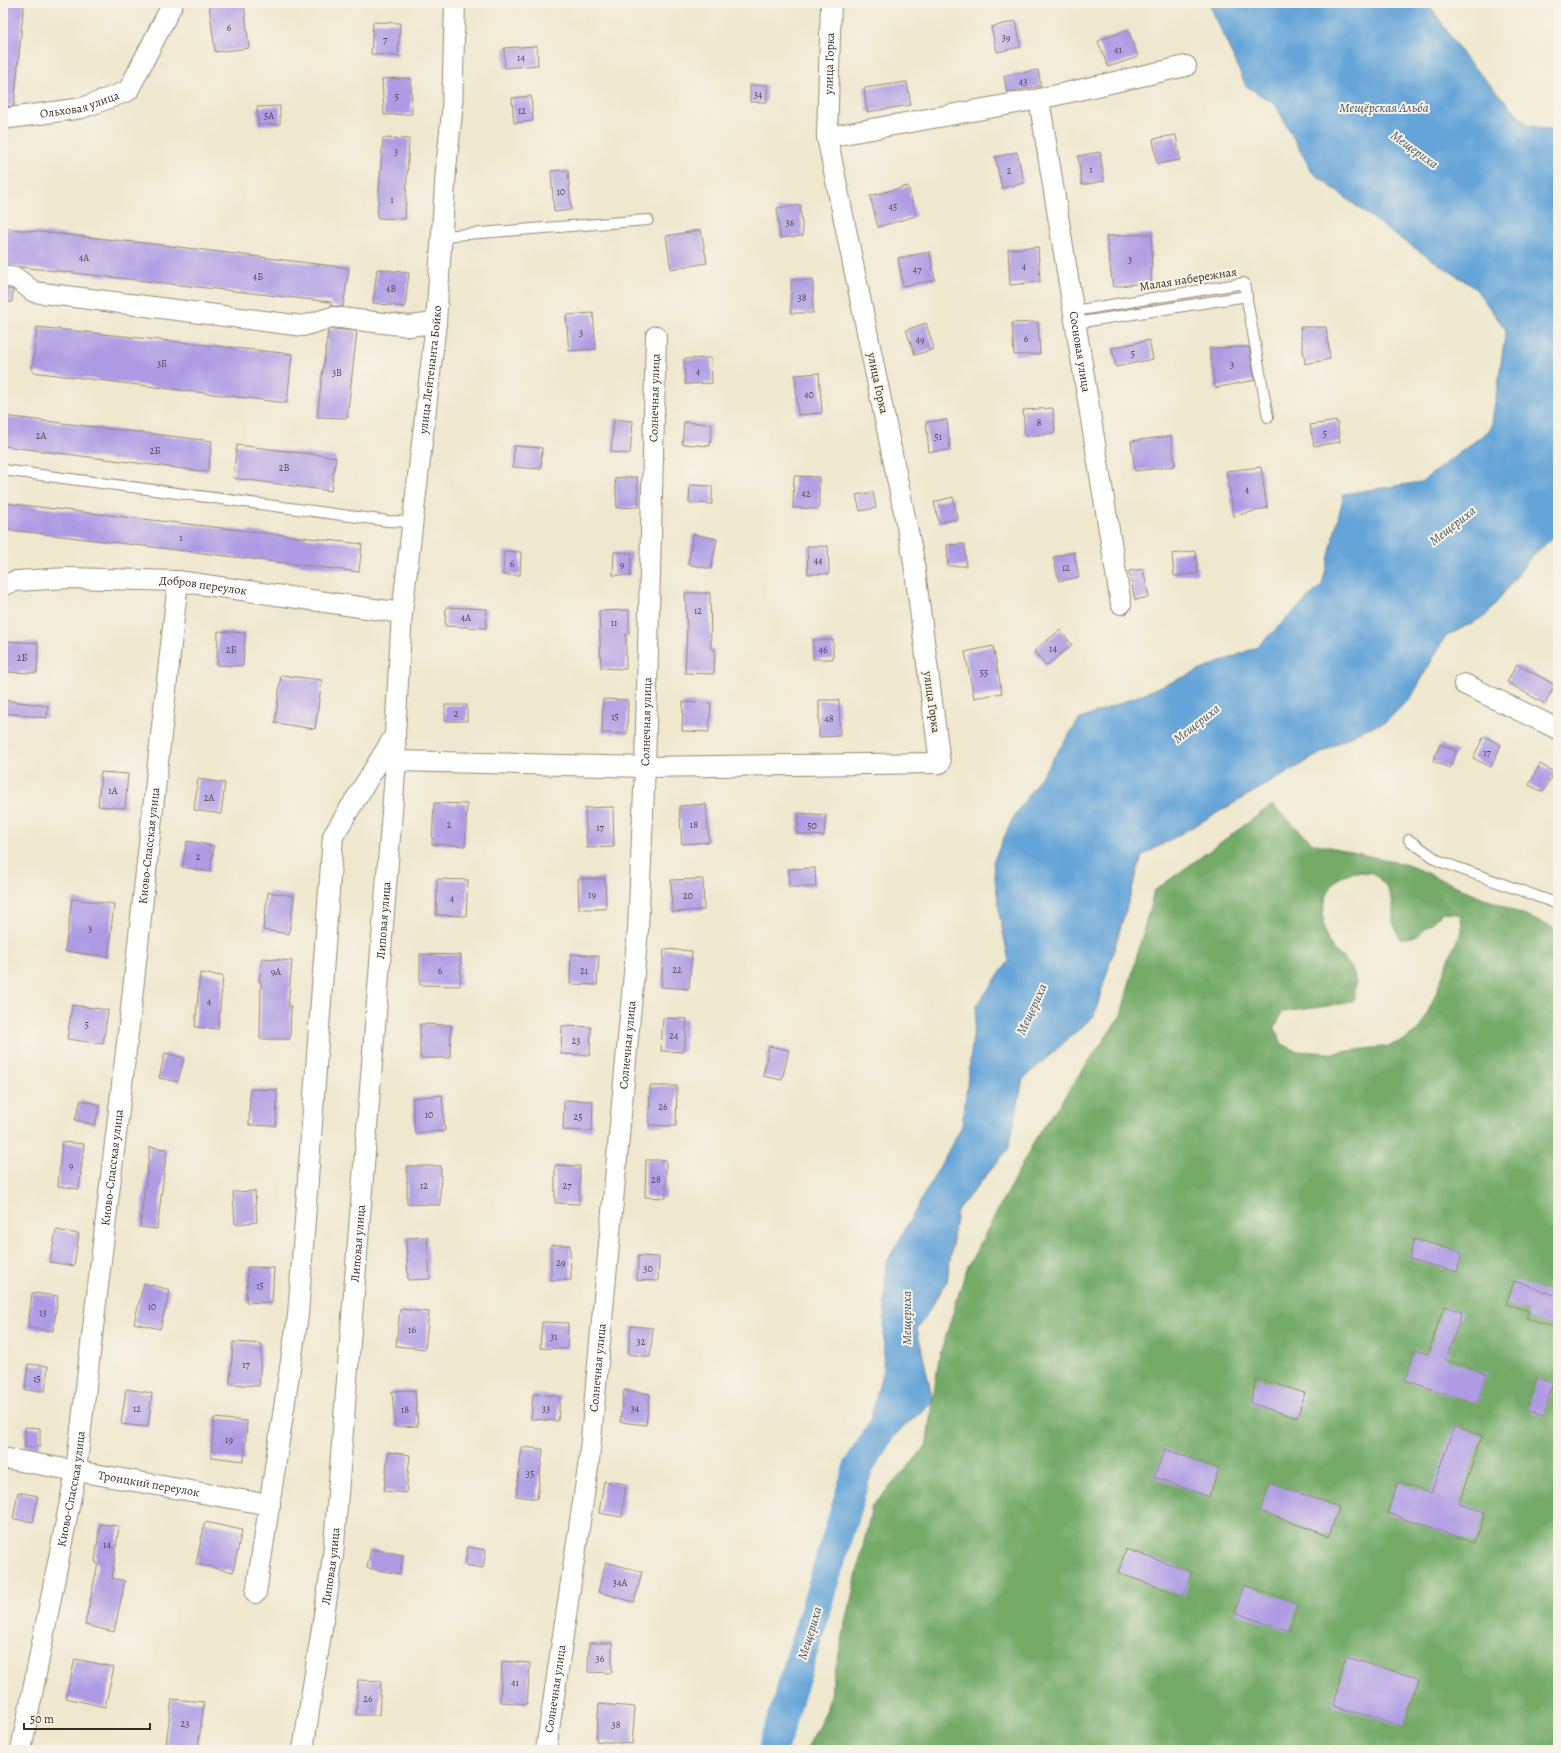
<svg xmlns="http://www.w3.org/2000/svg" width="1561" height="1753" font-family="Alegreya,serif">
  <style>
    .forest { fill: #73aa67; stroke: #576a42; fill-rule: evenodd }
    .water { fill: #65a4d8; stroke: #50677b }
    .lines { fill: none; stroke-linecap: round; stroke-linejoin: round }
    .river { stroke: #65a4d8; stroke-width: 30 }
    .building { fill: #ae9be4 }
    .service-casing { stroke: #958976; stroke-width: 12 }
    .minor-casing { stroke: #958976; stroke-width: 22 }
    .service { stroke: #fff; stroke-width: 10 }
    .minor { stroke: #fff; stroke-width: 20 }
    .labels { text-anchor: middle; stroke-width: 4; stroke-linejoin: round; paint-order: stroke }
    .number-label { font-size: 10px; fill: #584650 }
    .street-label { font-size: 12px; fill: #3b2a1e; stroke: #f7f3e8 }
    .water-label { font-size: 13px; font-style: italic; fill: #4a555f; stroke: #f7f3e8 }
  </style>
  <rect width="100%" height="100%" fill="#f7f3e8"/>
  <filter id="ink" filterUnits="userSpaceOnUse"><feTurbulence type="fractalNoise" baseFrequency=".025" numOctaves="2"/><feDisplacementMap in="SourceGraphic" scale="8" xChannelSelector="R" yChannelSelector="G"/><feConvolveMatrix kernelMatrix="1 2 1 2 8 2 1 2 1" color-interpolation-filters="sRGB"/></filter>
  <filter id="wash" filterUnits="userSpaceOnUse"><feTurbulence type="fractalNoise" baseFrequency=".012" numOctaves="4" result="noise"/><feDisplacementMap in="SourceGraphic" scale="16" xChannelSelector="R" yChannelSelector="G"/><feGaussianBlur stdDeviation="0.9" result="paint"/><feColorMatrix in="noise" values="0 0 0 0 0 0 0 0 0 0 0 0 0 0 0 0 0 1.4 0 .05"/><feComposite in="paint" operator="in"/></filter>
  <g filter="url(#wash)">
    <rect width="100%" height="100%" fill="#efe8cf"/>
    <path class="forest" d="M1272,805l41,38 95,22 150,65v820h-752l20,-38 46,-206 54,-59 13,-89 27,-88 70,-132 85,-123 33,-124zM1355,872l19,1 13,14 6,17v18l7,17 17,-3 26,-24 18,3 1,17 -9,16 -18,48 -15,33 -15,11 -17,6 -54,7 -37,-2 -15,-7 -7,-16 7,-16 54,-7 17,-4c3,-10 4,-17 1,-27 -3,-11 -15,-18 -22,-26 -13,-18 -12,-54 6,-69 4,-4 12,-5 17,-7z"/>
    <polygon class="water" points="1209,3 1428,3 1464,57 1528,125 1558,132 1558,533 1530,558 1487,615 1445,637 1412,696 1387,721 1358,732 1142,856 1094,1016 1023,1079 1009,1148 957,1211 947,1282 917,1329 933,1401 858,1468 883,1370 886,1264 962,1126 977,1005 1009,961 1000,918 993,862 1013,818 1079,720 1257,647 1322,585 1344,494 1421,482 1491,429 1506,330 1475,288 1389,231 1312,172 1275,104 1246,86"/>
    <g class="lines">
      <polyline class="river" points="773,1750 858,1468 880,1432"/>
    </g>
    <g id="blocks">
      <g class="building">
        <polygon points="3,3 24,3 14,106 3,107"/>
        <polygon points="227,3 244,3 249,48 215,52 209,5"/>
        <polygon points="1016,21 1021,47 997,52 991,27"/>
        <polygon points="373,22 400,23 398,56 371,54"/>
        <polygon points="1128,30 1138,57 1108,67 1098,41"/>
        <polygon points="537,46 538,65 505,68 504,48"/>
        <polygon points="1038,70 1041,86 1007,92 1004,76"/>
        <polygon points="411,78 412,114 384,115 382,79"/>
        <polygon points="907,82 911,105 867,112 864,88"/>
        <rect x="750" y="85" width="17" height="17"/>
        <polygon points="531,96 533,121 514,123 512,98"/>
        <polygon points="280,106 280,124 258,125 257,107"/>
        <polygon points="1176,135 1180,160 1157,164 1153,139"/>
        <polygon points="383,138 409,139 405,219 377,218"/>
        <polygon points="1017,152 1024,183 1002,188 995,157"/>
        <polygon points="1100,152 1104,181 1082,185 1078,156"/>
        <polygon points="568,170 571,210 554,212 551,171"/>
        <polygon points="908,186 916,216 878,227 870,196"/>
        <polygon points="800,205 803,236 780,238 777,208"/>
        <polygon points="3,228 171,246 349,268 343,307 331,306 331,302 3,265"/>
        <polygon points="701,230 707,263 671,269 666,236"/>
        <polygon points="1152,234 1151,282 1113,287 1106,236"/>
        <polygon points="1038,247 1040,282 1010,285 1008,249"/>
        <polygon points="930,252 935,280 903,286 898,258"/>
        <polygon points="377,269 409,273 405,307 373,303"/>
        <rect x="791" y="280" width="22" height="33"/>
        <polygon points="3,288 13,290 12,302 3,302"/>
        <polygon points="593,313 596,349 569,351 566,315"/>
        <polygon points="1038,322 1040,354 1014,355 1012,323"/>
        <polygon points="926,323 934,349 915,355 906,330"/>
        <polygon points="37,327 292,354 287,403 32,372"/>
        <polygon points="1300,327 1326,327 1330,359 1305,364"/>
        <polygon points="333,329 357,331 347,418 317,417 328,330"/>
        <polygon points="1149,340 1153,359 1116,367 1112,348"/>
        <polygon points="1249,347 1255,380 1215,388 1209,348"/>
        <polygon points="711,358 712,383 685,384 684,359"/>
        <polygon points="819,373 822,413 798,415 795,375"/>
        <polygon points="1053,408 1055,433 1025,436 1023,410"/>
        <polygon points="3,416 212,441 208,472 3,446"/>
        <polygon points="614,419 633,421 630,454 611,452"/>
        <polygon points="947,420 950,450 929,452 926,422"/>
        <polygon points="1337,421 1340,442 1314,446 1310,425"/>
        <polygon points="684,422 712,424 710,446 682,444"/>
        <polygon points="1171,436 1175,466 1135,471 1131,441"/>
        <polygon points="237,445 336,457 331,491 233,478"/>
        <polygon points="514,446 542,448 541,469 513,467"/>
        <polygon points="1261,467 1267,508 1234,516 1226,471"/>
        <polygon points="794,476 819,477 819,509 793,508"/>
        <polygon points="624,477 637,477 639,507 617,508 615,478"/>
        <polygon points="690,485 712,486 712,504 689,503"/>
        <polygon points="873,492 876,508 860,511 856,495"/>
        <polygon points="953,497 958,519 939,523 934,502"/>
        <polygon points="3,503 362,544 359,572 3,529"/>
        <polygon points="693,534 717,539 711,569 688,564"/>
        <polygon points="965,544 966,566 948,566 947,545"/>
        <polygon points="807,546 828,546 829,574 808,574"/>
        <polygon points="504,551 521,552 520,575 503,575"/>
        <polygon points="1195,551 1198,573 1174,576 1172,554"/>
        <polygon points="614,552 632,553 630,576 613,575"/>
        <polygon points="1074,552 1079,577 1059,581 1053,557"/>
        <polygon points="1143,569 1149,597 1135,600 1129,571"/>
        <polygon points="685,593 710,593 711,649 715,649 714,674 685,673 687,628"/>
        <polygon points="446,607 487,609 486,628 445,626"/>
        <polygon points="629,610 629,634 626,634 626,669 601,668 599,611"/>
        <polygon points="1060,630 1072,645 1046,666 1034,651"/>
        <polygon points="218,631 245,633 243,666 217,665"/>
        <rect x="813" y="640" width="20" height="19"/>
        <polygon points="7,641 38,643 37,673 5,672"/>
        <polygon points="993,646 1002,693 974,698 965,652"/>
        <polygon points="1517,664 1555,685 1545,704 1507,682"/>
        <polygon points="281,675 322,680 315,729 275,723"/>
        <polygon points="603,699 628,700 627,734 602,733"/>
        <polygon points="3,700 48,706 47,718 3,713"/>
        <polygon points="819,700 839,700 840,736 819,737"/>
        <polygon points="683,702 711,703 709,732 682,731"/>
        <rect x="445" y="705" width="22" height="16"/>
        <polygon points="1484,736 1501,745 1491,767 1473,758"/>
        <polygon points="1440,744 1457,751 1449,768 1433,761"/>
        <polygon points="1540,764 1554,772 1543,792 1529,785"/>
        <polygon points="101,772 128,774 125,808 98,806"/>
        <polygon points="198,779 225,783 221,814 194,810"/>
        <polygon points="434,803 467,804 465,846 432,844"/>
        <polygon points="706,804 709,842 682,844 679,806"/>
        <polygon points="613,807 614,847 587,848 585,808"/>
        <polygon points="799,813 826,815 824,836 797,834"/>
        <polygon points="187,841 214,846 210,872 182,867"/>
        <polygon points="815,868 816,887 789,887 789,869"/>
        <polygon points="605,878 606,909 579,909 578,879"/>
        <polygon points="437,879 468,880 466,916 436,915"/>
        <polygon points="703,879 704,910 672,912 671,880"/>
        <polygon points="268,892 294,896 289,934 263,930"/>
        <polygon points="72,899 114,904 108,957 65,951"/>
        <polygon points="664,949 692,951 689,989 661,987"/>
        <polygon points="420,954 461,955 460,986 420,985"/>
        <polygon points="571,954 599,956 597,985 570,984"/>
        <polygon points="262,958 292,961 288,1006 291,1006 290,1039 260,1039 261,981 259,981"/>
        <polygon points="200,973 223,976 218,1029 195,1027"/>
        <polygon points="72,1005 108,1010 103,1044 67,1039"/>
        <polygon points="663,1018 687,1019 684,1052 661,1051"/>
        <polygon points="420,1024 451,1025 450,1058 420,1058"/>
        <polygon points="562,1026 591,1027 590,1055 561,1054"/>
        <polygon points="769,1046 789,1050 782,1080 763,1076"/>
        <polygon points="165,1053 184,1058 178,1082 159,1078"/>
        <polygon points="650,1086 677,1086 676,1126 649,1125"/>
        <polygon points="250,1089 277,1090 276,1126 249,1125"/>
        <polygon points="442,1095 445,1131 415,1133 412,1098"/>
        <polygon points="81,1100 100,1105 95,1125 75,1120"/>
        <polygon points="564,1100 593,1101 592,1131 563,1130"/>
        <polygon points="62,1142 84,1144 79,1189 58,1186"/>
        <polygon points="150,1147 167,1149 157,1229 140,1227"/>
        <polygon points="646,1160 666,1160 666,1198 645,1197"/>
        <polygon points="555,1165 580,1166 579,1204 555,1203"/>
        <polygon points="407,1166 441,1166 440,1205 407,1204"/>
        <polygon points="255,1191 257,1222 235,1224 233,1192"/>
        <polygon points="56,1230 79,1234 74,1266 50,1262"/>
        <polygon points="427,1237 430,1279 408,1280 406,1238"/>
        <polygon points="1414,1239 1462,1252 1457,1272 1409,1259"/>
        <polygon points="551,1245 570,1245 571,1280 551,1280"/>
        <polygon points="638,1256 659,1257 658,1281 637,1280"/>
        <polygon points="248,1267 274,1268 272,1303 246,1302"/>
        <polygon points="1514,1281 1558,1296 1558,1328 1526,1318 1529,1311 1506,1304"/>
        <polygon points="144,1283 170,1290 160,1329 134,1323"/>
        <polygon points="32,1293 58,1296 53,1331 28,1328"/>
        <polygon points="1444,1306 1462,1312 1446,1360 1487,1374 1477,1404 1405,1380 1415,1350 1428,1354"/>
        <polygon points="400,1309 429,1312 425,1349 396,1346"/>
        <polygon points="542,1322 568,1323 567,1349 540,1348"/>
        <polygon points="631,1326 653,1328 650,1357 628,1354"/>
        <polygon points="233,1342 262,1344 259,1386 230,1384"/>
        <polygon points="28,1364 48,1366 45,1391 25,1390"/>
        <polygon points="1257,1378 1305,1393 1297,1418 1250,1403"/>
        <polygon points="1537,1378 1553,1383 1543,1416 1527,1412"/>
        <polygon points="126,1389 152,1393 148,1427 121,1424"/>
        <polygon points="415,1390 418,1426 395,1427 392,1391"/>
        <polygon points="624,1390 650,1394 646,1425 620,1422"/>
        <polygon points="533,1394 560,1396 558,1421 531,1419"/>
        <polygon points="214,1418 247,1421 244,1461 211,1457"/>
        <polygon points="1454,1426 1482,1436 1459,1503 1485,1512 1475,1543 1387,1513 1398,1482 1431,1493"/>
        <polygon points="25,1427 40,1428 40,1447 25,1447"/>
        <polygon points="522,1447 543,1449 537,1499 516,1496"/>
        <polygon points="1165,1449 1219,1469 1209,1497 1154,1477"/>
        <polygon points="388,1452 410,1455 406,1493 384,1491"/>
        <polygon points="604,1481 626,1484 622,1517 599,1513"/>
        <polygon points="1270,1483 1339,1507 1329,1536 1260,1511"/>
        <polygon points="18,1492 38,1496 33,1522 13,1519"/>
        <polygon points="205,1522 242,1530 233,1572 196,1564"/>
        <polygon points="100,1524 119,1526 112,1578 125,1581 114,1632 85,1625 98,1563 95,1562"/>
        <polygon points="468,1547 486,1550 483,1568 465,1565"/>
        <polygon points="371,1549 403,1555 400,1574 367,1568"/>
        <polygon points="1126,1549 1192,1572 1184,1596 1118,1573"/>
        <polygon points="606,1562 642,1572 634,1602 598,1592"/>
        <polygon points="1244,1585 1298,1604 1289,1631 1235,1613"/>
        <polygon points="589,1643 612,1643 612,1673 588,1672"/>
        <polygon points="1347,1656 1418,1678 1403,1727 1332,1705"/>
        <polygon points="75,1659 114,1667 105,1707 66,1698"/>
        <polygon points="502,1661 530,1663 527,1704 500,1702"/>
        <polygon points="358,1680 381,1681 379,1715 356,1715"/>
        <polygon points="172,1699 204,1702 198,1748 166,1744"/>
        <polygon points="599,1704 635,1707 632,1744 596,1741"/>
      </g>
    </g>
  </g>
  <g filter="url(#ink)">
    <use href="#blocks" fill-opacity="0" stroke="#958976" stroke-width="1"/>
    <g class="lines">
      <defs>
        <g id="service">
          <polyline points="442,236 648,220"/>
          <polyline points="1074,311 1244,283 1268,417"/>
          <polyline points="1076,323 1247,296"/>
          <polyline points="3,470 388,521 414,522"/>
          <polyline points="1409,840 1439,861 1558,904"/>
        </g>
        <g id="minor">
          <path id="s1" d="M1039,99l82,505"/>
          <path id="s2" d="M3,119l79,-11 46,-17 45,-88"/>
          <polyline points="827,137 1039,99 1186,66"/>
          <polyline points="3,276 16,278 34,292 303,326 332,317 409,326 436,323"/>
          <path id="s3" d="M3,585l13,-4 52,-3 110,3 224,32"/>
          <polyline points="1464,684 1558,729"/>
          <path id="s4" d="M396,761l249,6 295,-4 -27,-207 -86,-419 4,-134"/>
          <path id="s5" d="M3,1458l267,47"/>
          <polyline points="256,1593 298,1315 333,836 395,735"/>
          <path id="s6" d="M21,1750l55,-279 54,-454 48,-436"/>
          <path id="s7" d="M303,1750l30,-193 63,-796 -1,-26 7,-122 34,-290 10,-154 6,-57 3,-109"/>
          <path id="s8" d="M546,1750l43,-289 49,-531 7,-163 11,-431"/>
        </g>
      </defs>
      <use href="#service" class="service-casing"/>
      <use href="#minor" class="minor-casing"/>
      <use href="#service" class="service"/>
      <use href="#minor" class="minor"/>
    </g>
  </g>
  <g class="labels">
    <g class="number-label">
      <text x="229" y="31">6</text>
      <text x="1006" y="41">39</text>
      <text x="385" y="43">7</text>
      <text x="1118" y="53">41</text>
      <text x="521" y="61">14</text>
      <text x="1023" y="85">43</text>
      <text x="758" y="98">34</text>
      <text x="397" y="100">5</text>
      <text x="522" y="114">12</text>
      <text x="269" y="119">5А</text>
      <text x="396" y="155">3</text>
      <text x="1091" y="173">1</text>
      <text x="1009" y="174">2</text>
      <text x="561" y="195">10</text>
      <text x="392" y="203">1</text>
      <text x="893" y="210">45</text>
      <text x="790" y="226">36</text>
      <text x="84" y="261">4А</text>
      <text x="1130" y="263">3</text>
      <text x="1024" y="270">4</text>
      <text x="917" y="273">47</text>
      <text x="258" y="280">4Б</text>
      <text x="391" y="292">4В</text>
      <text x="802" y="301">38</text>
      <text x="581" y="336">3</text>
      <text x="1026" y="342">6</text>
      <text x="920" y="343">49</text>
      <text x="1133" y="357">5</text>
      <text x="162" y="367">3Б</text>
      <text x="1232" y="368">3</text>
      <text x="698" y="375">4</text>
      <text x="337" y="376">3В</text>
      <text x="809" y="398">40</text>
      <text x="1039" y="426">8</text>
      <text x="1325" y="437">5</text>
      <text x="41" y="439">2А</text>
      <text x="938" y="440">51</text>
      <text x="155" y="454">2Б</text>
      <text x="284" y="471">2В</text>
      <text x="1247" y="493">4</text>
      <text x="806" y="497">42</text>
      <text x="181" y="541">1</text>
      <text x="818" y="564">44</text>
      <text x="512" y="567">6</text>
      <text x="622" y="568">9</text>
      <text x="1066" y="571">12</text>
      <text x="698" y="614">12</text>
      <text x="466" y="621">4А</text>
      <text x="614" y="626">11</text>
      <text x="1053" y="652">14</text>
      <text x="231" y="653">2Б</text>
      <text x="823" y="653">46</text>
      <text x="22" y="661">2Б</text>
      <text x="984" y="676">55</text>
      <text x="456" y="717">2</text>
      <text x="615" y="720">15</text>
      <text x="829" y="722">48</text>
      <text x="1487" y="756">17</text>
      <text x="113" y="794">1А</text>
      <text x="209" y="801">2А</text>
      <text x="449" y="828">2</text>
      <text x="694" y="828">18</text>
      <text x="812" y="829">50</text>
      <text x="600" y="831">17</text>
      <text x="198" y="860">2</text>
      <text x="592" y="898">19</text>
      <text x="688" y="899">20</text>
      <text x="452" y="902">4</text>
      <text x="90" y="932">3</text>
      <text x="677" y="973">22</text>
      <text x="440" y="974">6</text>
      <text x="584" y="974">21</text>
      <text x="276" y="975">9А</text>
      <text x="209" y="1005">4</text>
      <text x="87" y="1028">5</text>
      <text x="674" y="1039">24</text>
      <text x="576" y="1044">23</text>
      <text x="663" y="1110">26</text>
      <text x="429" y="1118">10</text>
      <text x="578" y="1120">25</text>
      <text x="71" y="1169">9</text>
      <text x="656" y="1183">28</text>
      <text x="424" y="1189">12</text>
      <text x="567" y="1189">27</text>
      <text x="561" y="1266">29</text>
      <text x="648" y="1272">30</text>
      <text x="260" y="1289">15</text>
      <text x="152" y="1310">10</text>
      <text x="43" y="1316">13</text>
      <text x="412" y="1333">16</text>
      <text x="554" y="1340">31</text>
      <text x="641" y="1345">32</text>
      <text x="246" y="1368">17</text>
      <text x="37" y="1382">15</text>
      <text x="137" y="1412">12</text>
      <text x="546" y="1412">33</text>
      <text x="635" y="1412">34</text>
      <text x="405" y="1413">18</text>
      <text x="229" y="1443">19</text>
      <text x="530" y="1477">35</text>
      <text x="107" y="1548">14</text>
      <text x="620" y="1586">34А</text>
      <text x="600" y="1662">36</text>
      <text x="515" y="1686">41</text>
      <text x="368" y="1702">26</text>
      <text x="185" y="1727">23</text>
      <text x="616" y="1728">38</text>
    </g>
    <g class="street-label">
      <text dy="4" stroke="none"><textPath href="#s4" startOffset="1254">улица Горка</textPath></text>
      <text dy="4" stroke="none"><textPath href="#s2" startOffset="78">Ольховая улица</textPath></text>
      <text transform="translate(1188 279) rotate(-9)" y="4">Малая набережная</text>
      <text dy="4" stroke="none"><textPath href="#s1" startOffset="256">Сосновая улица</textPath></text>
      <text dy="4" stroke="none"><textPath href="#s7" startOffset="1387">улица Лейтенанта Бойко</textPath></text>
      <text transform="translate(878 383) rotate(78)" y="4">улица Горка</text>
      <text dy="4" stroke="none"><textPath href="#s8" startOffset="1358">Солнечная улица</textPath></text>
      <text dy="4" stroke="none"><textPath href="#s3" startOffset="201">Добров переулок</textPath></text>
      <text transform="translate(932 702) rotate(82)" y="4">улица Горка</text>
      <text dy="4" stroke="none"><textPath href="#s8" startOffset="1034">Солнечная улица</textPath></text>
      <text dy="4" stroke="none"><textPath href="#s6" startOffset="914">Киово-Спасская улица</textPath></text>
      <text dy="4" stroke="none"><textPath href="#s7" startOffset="834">Липовая улица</textPath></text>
      <text dy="4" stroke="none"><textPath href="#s8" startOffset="710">Солнечная улица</textPath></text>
      <text dy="4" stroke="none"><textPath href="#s6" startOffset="590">Киово-Спасская улица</textPath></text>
      <text dy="4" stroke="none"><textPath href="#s7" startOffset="510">Липовая улица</textPath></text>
      <text dy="4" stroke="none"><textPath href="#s8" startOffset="386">Солнечная улица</textPath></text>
      <text dy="4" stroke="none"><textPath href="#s5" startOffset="148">Троицкий переулок</textPath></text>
      <text dy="4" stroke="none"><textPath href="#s6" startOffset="266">Киово-Спасская улица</textPath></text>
      <text dy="4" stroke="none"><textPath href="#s7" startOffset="186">Липовая улица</textPath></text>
      <text dy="4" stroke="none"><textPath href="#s8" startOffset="62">Солнечная улица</textPath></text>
    </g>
    <g class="water-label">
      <text x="1384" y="112">Мещёрская Альба</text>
      <text transform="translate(1415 149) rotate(36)" y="5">Мещериха</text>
      <text transform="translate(1452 525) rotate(-38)" y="5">Мещериха</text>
      <text transform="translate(1196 723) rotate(-38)" y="5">Мещериха</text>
      <text transform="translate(1031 1009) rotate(-65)" y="5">Мещериха</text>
      <text transform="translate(906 1318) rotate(-90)" y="5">Мещериха</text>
      <text transform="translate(809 1633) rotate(-73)" y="5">Мещериха</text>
    </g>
  </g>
  <rect width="1561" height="1753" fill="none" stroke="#f7f3e8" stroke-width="16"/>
  <path d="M24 1723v6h126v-6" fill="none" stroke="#3b2a1e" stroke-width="2"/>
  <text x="30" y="1723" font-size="12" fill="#3b2a1e" stroke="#f7f3e8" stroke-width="3" paint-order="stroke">50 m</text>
</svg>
